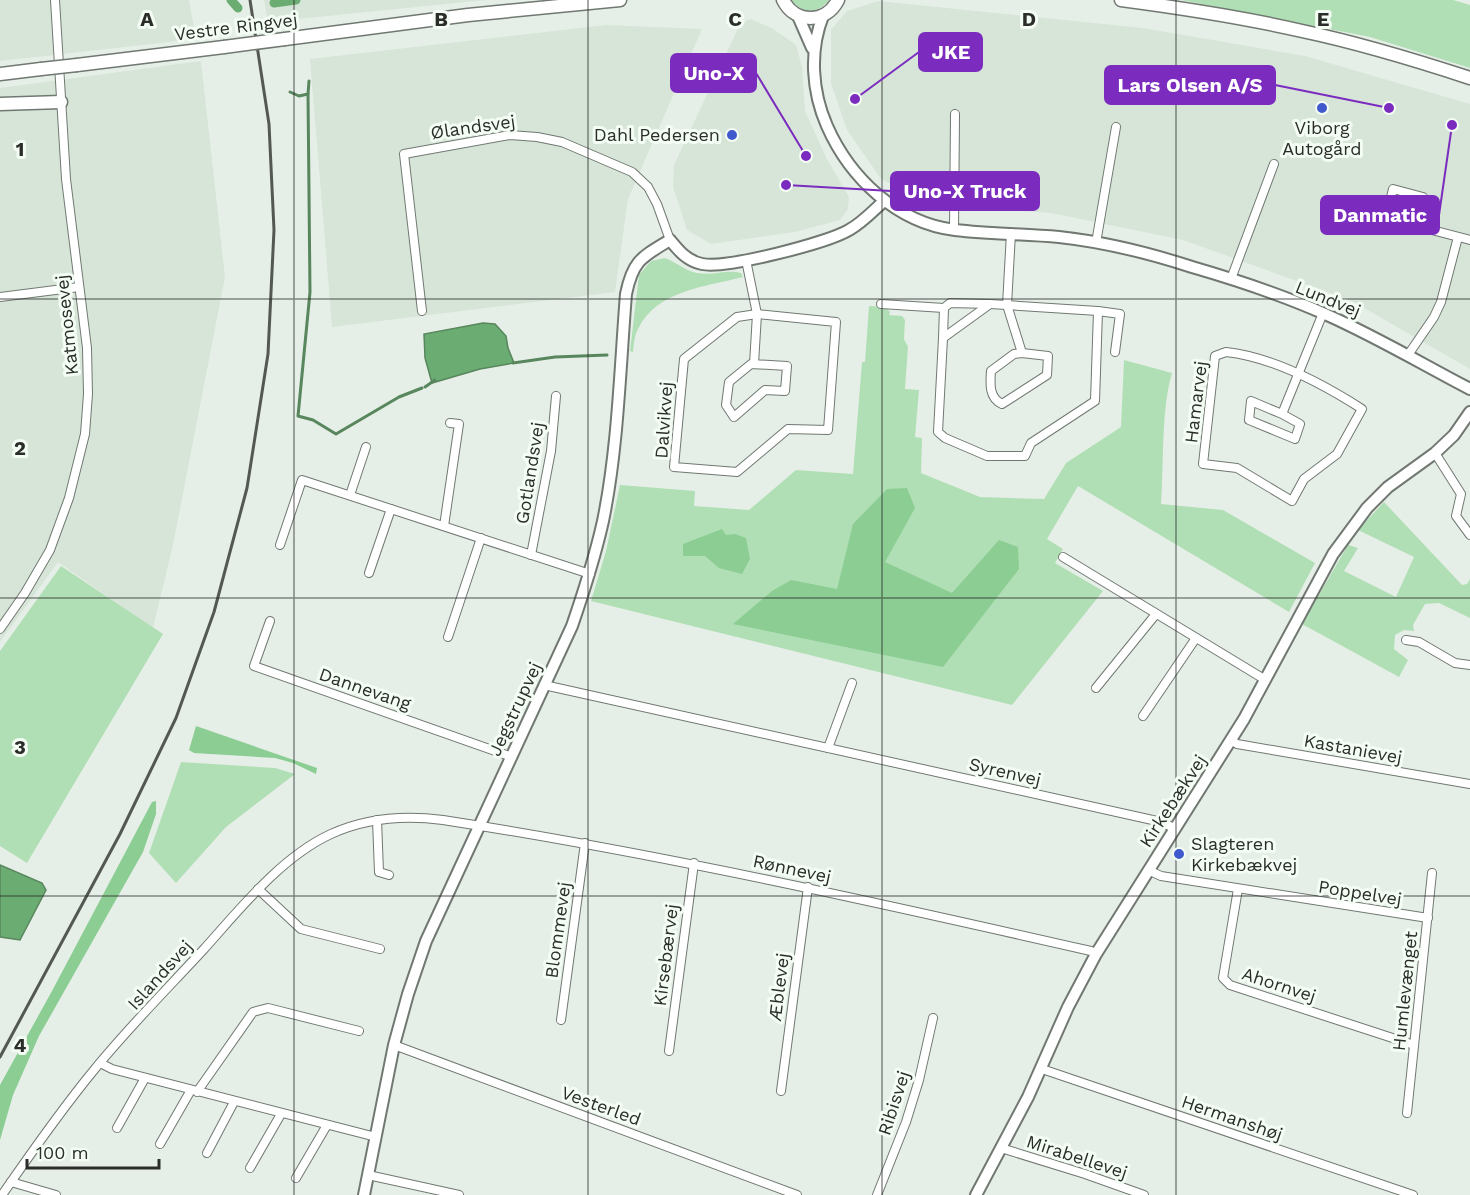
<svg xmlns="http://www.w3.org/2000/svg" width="1470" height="1195" font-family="'Work Sans',sans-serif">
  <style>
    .built { fill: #d6e5d8 }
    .green { fill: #b1dfb5 }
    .forest { fill: #8bcd93 }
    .water { fill: #6bac73; stroke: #58865d; stroke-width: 1.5 }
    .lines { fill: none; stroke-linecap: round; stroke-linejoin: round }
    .stream { stroke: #58865d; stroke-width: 3 }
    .canal { stroke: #6bac73; stroke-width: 9 }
    .street-casing { stroke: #707871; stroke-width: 10 }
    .secondary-casing { stroke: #707871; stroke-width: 14 }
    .primary-casing { stroke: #707871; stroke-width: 15 }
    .street { stroke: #fff; stroke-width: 8 }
    .secondary { stroke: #fff; stroke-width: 10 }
    .primary { stroke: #fff; stroke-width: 12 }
    .rail { stroke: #535853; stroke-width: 3 }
    .primary-bridge-casing { stroke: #707871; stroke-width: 15; stroke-linecap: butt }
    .primary-bridge { stroke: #fff; stroke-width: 12 }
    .grid { fill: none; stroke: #2a2d2a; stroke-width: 1.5; stroke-opacity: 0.55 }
    .poi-dot { fill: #4059cc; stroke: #f4fdf4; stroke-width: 2 }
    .labels { text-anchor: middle; stroke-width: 6; stroke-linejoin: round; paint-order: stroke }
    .street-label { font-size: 18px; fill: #2a2d2a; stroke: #f4fdf4 }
    .poi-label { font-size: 18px; fill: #2a2d2a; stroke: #f4fdf4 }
    .grid-label { font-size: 20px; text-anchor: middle; font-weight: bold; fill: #2a2d2a; stroke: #f4fdf4; stroke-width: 6; stroke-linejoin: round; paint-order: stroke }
    .leader { fill: none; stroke: #7b2cbf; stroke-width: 2 }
    .callout-dot { fill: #7b2cbf; stroke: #f4fdf4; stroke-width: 2 }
    .callout { fill: #7b2cbf; stroke: #7b2cbf; stroke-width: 2 }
    .callout-label { font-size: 20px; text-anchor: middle; font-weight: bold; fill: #fff }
  </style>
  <rect width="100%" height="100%" fill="#e6efe7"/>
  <g class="built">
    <polygon points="0,0 189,0 196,39 0,61"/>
    <polygon points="264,0 486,0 268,22"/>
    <polygon points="878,1 1143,28 1305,56 1470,104 1470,369 1352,301 1183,240 1051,213 931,204 881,179 847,130 831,83 831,30 847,11"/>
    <polygon points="750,19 772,28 796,45 802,67 805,111 826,157 849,197 848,209 840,220 795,232 711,244 687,230 673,187 674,165 740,24"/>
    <polygon points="606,25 702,29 628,199 615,292 332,327 310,59"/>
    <polygon points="201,61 225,277 173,545 153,628 58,562 0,642 0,88"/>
  </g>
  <g class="green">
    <path d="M791,0h38c-11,14 -27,14 -38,0z"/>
    <polygon points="1181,0 1453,0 1470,5 1470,68 1370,37"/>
    <path d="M665,258c11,4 21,13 32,15 15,3 31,-4 44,0l2,4c-38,10 -86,13 -105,52 -4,7 -4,16 -5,23l-3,-1 9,-76 12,-14z"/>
    <path d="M869,306l16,1 5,5 -1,3 13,1 3,4 -1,19 4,8 -3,42 14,1 -4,47 7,1 -1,35 59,24 64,2 22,-36 55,-36 3,-67 48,13c-11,37 -8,91 -11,131l62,6 92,53 -26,49 -211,-126 -31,53 16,10 -8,14 48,28 -91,114 -421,-104 15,-50 14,-66 75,6 -1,15 55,4 47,-40 57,4 9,-112h3z"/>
    <polygon points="1384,502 1462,585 1467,584 1470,579 1470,618 1439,603 1425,604 1413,625 1414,631 1404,630 1395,635 1394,649 1408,660 1399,677 1302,624 1348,545 1358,548 1344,571 1396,597 1414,557 1358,530"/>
    <polygon points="61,566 163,634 27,863 0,846 0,651"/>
    <polygon points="181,762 275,768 295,774 226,827 176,883 149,853"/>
  </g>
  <g class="forest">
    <polygon points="907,488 915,508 885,562 952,593 999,540 1018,547 1019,569 943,667 733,624 772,591 791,580 837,589 853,524 887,489"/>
    <polygon points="722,529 726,535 735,534 746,538 750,559 742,574 719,568 705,556 683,556 683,544"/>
    <polygon points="196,726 317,768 316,774 293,763 275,758 194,753 189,750"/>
    <polygon points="156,801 156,814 143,852 39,1036 13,1095 0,1140 0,1085 52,991 152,802"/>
  </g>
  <g class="water">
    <polygon points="483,323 495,324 506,336 508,348 514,363 480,369 432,383 425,358 424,334"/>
    <polygon points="0,865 42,883 46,890 20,940 0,937"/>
  </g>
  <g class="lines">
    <g class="stream">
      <polyline points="290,92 299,96 308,94 309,81"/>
      <polyline points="308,94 310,292 298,416 313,420 336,434 399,397 422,388"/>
      <polyline points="513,363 555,357 607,355"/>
      <polyline points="425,387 435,380"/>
    </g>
    <g class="canal">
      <polyline points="231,0 238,8"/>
      <polyline points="274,3 296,0"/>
    </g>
    <defs>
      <g id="street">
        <polyline points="1415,226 1423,197 1393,189 1386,218 1470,240"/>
        <polyline points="954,230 955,114"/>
        <polyline points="1011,233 1007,305 1022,353"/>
        <polyline points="1096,243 1116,127"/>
        <polyline points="746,260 757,314 754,364"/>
        <polyline points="1231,279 1274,164"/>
        <polyline points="0,297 79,287"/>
        <polyline points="881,304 944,308"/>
        <polyline points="990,304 943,338 938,432 945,438 987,456 1025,456 1031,443 1095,401 1098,311"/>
        <polyline points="422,311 404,154 510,135 537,137 562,142 632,172 648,187 657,204 670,240"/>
        <polygon points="757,314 836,322 828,430 788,429 737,472 674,467 684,359 737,317"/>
        <polyline points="943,338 944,308 950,303 990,304 1098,311 1120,314 1115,352"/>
        <path d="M1226,352c46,5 97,32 136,57l-25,45 -33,25 -12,22 -55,-33 -34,-4 12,-108z"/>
        <path d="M1022,353l26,3 -1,19 -45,29c-13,-6 -12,-20 -11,-33l23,-17z"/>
        <polyline points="1408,355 1434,317 1441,302 1458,237"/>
        <polygon points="751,364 787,366 785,391 765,390 734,417 726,405 729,382"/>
        <polyline points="1282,414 1300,424 1295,439 1249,420 1251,401 1282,414 1323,313"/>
        <polyline points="1435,453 1461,494 1456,516 1470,535"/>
        <polyline points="350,495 366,447"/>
        <polyline points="444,526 459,424 450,423"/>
        <polyline points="280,545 302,480 590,574"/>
        <polyline points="531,555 551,451 556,396"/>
        <polyline points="1063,557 1264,679"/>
        <polyline points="369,573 391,509"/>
        <polyline points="270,621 254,666 512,757"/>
        <polyline points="0,629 25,593 50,550 69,498 85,434 88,394 87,348 66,179 55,0"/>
        <polyline points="448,637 481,538"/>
        <polyline points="1406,640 1419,642 1455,663 1470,665"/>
        <polyline points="544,685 1157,821 1175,828"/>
        <polyline points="1096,688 1156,614"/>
        <polyline points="1143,716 1196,638"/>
        <polyline points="1231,740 1237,744 1470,784"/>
        <polyline points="828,748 852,683"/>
        <polyline points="377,820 379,872 389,875"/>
        <polyline points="1148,870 1161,876 1428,918"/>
        <polyline points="258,889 301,929 380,949"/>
        <polyline points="1238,889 1223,978 1230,985 1414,1045"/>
        <polyline points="561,1020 585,843"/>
        <polyline points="394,1045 797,1195"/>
        <polyline points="669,1051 694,863"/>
        <polyline points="100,1063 112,1069 376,1137"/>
        <polyline points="1042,1069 1413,1195"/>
        <polyline points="781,1091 808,887"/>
        <polyline points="197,1092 253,1012 268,1008 359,1031"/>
        <polyline points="1407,1113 1432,873"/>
        <polyline points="117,1128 145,1078"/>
        <polyline points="160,1144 191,1090"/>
        <polyline points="1001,1148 1085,1174 1144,1195"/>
        <polyline points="207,1153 234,1102"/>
        <polyline points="250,1168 281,1114"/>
        <polyline points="368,1175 459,1195"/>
        <polyline points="296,1178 327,1125"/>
        <polyline points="11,1182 56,1195"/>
        <path d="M2,1195c29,-42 59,-85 92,-125 34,-42 73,-81 110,-121 36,-40 77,-92 127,-115 35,-16 74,-19 112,-14 219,34 432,82 648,131l5,3"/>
        <polyline points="877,1195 906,1122 919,1080 933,1018"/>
      </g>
      <g id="secondary">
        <polyline points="798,16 812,48"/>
        <path d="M823,16c-14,35 -11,76 4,110 23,52 70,97 128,104 35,4 70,4 104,7 46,5 90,16 133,30 45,13 90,28 133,47 50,22 97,50 145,75"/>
        <path d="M364,1195l30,-150 14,-51 18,-53 146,-315c12,-35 23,-69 31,-105 15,-73 17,-152 23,-227 7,-34 16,-37 44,-54 9,11 17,21 32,24 24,5 125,-21 147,-34 13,-7 24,-19 35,-29"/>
        <polyline points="976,1195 1028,1097 1068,1007 1096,954 1244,719 1333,554 1367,508 1388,487 1435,453 1454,435 1470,412"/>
      </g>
      <g id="primary">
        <path d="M783,0c12,24 43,24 55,0"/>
        <path d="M1121,0c61,8 121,17 181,31 57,12 113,29 168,47"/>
        <polyline points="285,39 468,15 620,0"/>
        <polyline points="77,65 224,47"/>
        <polyline points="0,74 41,69"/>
        <polyline points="0,104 61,102"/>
      </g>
    </defs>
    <use href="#street" class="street-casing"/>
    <use href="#secondary" class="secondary-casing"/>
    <use href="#primary" class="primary-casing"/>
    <use href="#street" class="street"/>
    <use href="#secondary" class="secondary"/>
    <use href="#primary" class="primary"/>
    <polyline class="rail" points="0,1057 120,834 176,718 214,612 247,488 268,354 274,230 269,124 250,0"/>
    <defs>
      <g id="primary-bridge">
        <polyline points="224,47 285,39"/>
        <polyline points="41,69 77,65"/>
      </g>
    </defs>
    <use href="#primary-bridge" class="primary-bridge-casing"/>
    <use href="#primary-bridge" class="primary-bridge"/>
  </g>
  <path class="grid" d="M294,0v1195M588,0v1195M882,0v1195M1176,0v1195M0,299h1470M0,598h1470M0,896h1470"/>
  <g class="poi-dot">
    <circle cx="1322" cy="108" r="6"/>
    <circle cx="732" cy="135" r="6"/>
    <circle cx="1179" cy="854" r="6"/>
  </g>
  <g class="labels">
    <g class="street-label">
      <text transform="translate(236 27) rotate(-7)" y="6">Vestre Ringvej</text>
      <text transform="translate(473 127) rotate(-8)" y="6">Ølandsvej</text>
      <text transform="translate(1328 299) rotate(22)" y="6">Lundvej</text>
      <text transform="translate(67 325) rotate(-96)" y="6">Katmosevej</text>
      <text transform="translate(1196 402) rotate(-83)" y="6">Hamarvej</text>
      <text transform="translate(664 420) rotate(-86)" y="6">Dalvikvej</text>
      <text transform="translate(530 473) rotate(-81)" y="6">Gotlandsvej</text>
      <text transform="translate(365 689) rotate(19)" y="6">Dannevang</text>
      <text transform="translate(515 709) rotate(-65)" y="6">Jegstrupvej</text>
      <text transform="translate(1353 749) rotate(10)" y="6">Kastanievej</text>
      <text transform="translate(1005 772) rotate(13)" y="6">Syrenvej</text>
      <text transform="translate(1173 801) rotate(-57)" y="6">Kirkebækvej</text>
      <text transform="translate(792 869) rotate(12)" y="6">Rønnevej</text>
      <text transform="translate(1360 893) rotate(9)" y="6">Poppelvej</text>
      <text transform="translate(558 930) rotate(-82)" y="6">Blommevej</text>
      <text transform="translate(666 955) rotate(-83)" y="6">Kirsebærvej</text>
      <text transform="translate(160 975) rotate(-48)" y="6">Islandsvej</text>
      <text transform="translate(1279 985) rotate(18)" y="6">Ahornvej</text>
      <text transform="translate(779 987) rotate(-83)" y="6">Æblevej</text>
      <text transform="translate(1405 991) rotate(-84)" y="6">Humlevænget</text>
      <text transform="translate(894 1103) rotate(-72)" y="6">Ribisvej</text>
      <text transform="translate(601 1106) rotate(20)" y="6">Vesterled</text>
      <text transform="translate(1232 1118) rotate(19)" y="6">Hermanshøj</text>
      <text transform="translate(1077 1157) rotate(18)" y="6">Mirabellevej</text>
    </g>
    <g class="poi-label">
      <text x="1322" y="134">Viborg<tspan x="1322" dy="21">Autogård</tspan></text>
      <text x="720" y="141" text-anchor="end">Dahl Pedersen</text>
      <text x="1191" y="850" text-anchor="start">Slagteren<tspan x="1191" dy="21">Kirkebækvej</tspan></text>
    </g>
  </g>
  <g class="grid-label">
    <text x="147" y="26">A</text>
    <text x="441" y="26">B</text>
    <text x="735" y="26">C</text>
    <text x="1029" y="26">D</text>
    <text x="1323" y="26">E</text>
    <text x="20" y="156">1</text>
    <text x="20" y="455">2</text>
    <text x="20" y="754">3</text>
    <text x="20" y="1052">4</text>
  </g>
  <path class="leader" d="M855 99L919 52M806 156L756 73M1389 108L1275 85M786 185L891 191M1452 125L1439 215"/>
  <g class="callout-dot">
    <circle cx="855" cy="99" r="6"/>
    <circle cx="806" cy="156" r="6"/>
    <circle cx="1389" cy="108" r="6"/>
    <circle cx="786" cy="185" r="6"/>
    <circle cx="1452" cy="125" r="6"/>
  </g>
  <g class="callout">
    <rect x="919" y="33" width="63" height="38" rx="6"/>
    <rect x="671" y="54" width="85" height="38" rx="6"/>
    <rect x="1105" y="66" width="170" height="38" rx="6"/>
    <rect x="891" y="172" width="148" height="38" rx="6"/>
    <rect x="1321" y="196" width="118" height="38" rx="6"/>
  </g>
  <g class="callout-label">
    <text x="951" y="59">JKE</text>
    <text x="714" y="80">Uno-X</text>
    <text x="1190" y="92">Lars Olsen A/S</text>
    <text x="965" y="198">Uno-X Truck</text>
    <text x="1380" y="222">Danmatic</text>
  </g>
  <path d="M27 1159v9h132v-9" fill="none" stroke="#2a2d2a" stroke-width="3"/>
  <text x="36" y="1159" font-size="18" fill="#2a2d2a" stroke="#f4fdf4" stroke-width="4.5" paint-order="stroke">100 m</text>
</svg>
